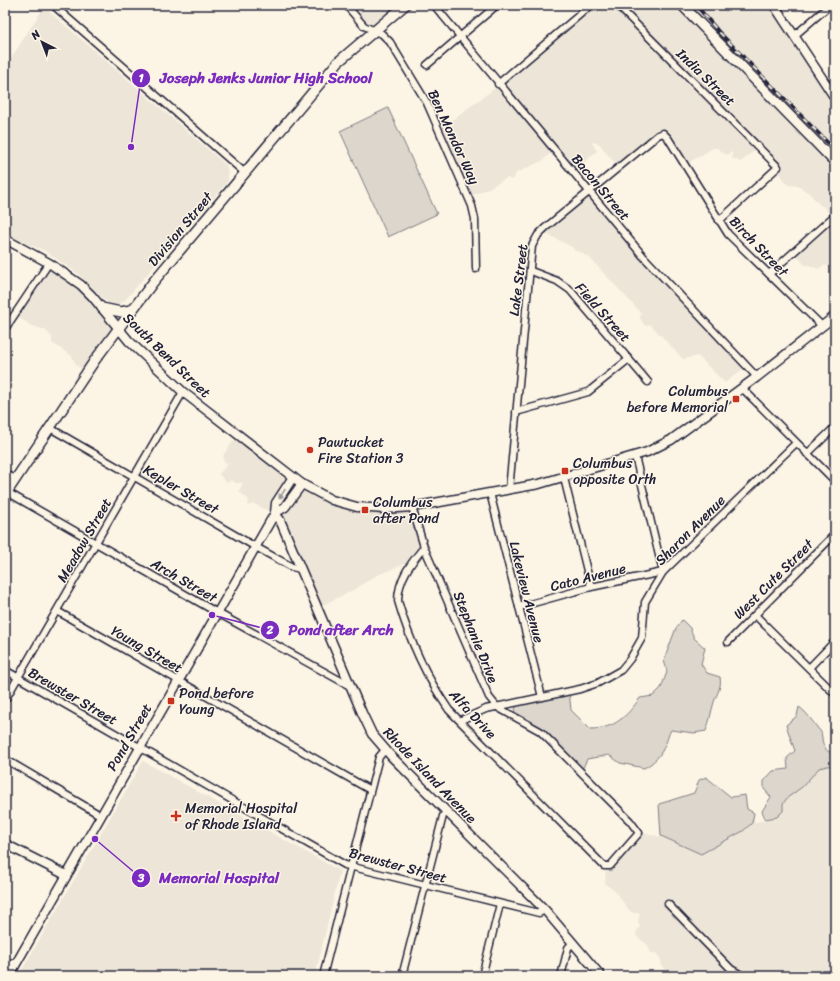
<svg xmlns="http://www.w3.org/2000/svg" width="840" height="981" font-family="Sriracha,sans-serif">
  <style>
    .built { fill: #ece5d8 }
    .green { fill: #dcd6cc; stroke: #7f7c84 }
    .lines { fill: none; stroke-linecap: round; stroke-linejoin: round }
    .minor-casing { stroke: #22223b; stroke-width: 9 }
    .tertiary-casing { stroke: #22223b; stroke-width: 11 }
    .secondary-casing { stroke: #22223b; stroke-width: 12 }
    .primary-casing { stroke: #22223b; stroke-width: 13 }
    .minor { stroke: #fcf5e5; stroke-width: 6 }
    .tertiary { stroke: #fcf5e5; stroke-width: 8 }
    .secondary { stroke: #fcf5e5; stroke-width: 9 }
    .primary { stroke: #fcf5e5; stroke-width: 10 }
    .rail-casing { stroke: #22223b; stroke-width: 3.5 }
    .rail { stroke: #fcf5e5; stroke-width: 2; stroke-dasharray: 6; stroke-linecap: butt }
    .oneway { fill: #9a9698 }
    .poi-dot { fill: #c8321e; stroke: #fcf5e5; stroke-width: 1.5 }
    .labels { text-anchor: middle; stroke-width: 3; stroke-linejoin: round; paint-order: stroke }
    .street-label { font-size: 14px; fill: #22223b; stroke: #fcf5e5 }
    .poi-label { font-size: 14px; fill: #22223b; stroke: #fcf5e5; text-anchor: start }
    .leader { fill: none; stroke: #7b2cbf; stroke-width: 1.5 }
    .callout-dot { fill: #7b2cbf; stroke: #fcf5e5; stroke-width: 1.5 }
    .mark-label { font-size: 12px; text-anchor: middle; font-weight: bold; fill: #fff }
    .callout-label { font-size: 15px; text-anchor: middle; font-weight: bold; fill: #7b2cbf; stroke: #fcf5e5; stroke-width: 3; stroke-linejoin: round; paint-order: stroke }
  </style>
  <rect width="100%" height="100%" fill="#fcf5e5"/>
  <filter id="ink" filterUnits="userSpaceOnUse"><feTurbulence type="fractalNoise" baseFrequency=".025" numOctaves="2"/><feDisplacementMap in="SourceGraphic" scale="8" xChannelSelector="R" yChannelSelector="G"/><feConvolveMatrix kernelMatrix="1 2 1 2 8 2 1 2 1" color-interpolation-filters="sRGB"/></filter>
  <g filter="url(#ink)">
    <g class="built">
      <polygon points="348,5 409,5 375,35"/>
      <polygon points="594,5 683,5 693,12 702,5 775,5 835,96 835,269 825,265 818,269 809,265 805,265 796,255 834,221 824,207 820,205 809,193 798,186 788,185 759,146 741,162 732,158 732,152 726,155 717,148 713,148 688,163 663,134 621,169 606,153 600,144 594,142 592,143 597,151 573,172 554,150 542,161 516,173 513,180 507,178 485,190 470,196 440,129 502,83"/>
      <polygon points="44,7 226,165 228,173 228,181 125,300 115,306 109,304 76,272 45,251 5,234 5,62 8,63"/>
      <polygon points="591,194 671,287 746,366 725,383 698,356 683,359 650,324 645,326 640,318 641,313 588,256 585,256 581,252 575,251 572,247 545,233"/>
      <polygon points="50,264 65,273 120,329 89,374 76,365 72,356 52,343 52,337 45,330 30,325 17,316"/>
      <polygon points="238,435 294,478 359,508 414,508 424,547 405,564 377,575 355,589 319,607 273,513 254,504 247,506 249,500 239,491 243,483 235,483 232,480 227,483 219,474 230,462 226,463 223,459 224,454"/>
      <polygon points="835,752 835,976 674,976 662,966 660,958 656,953 651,953 647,944 637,937 636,932 640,927 638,922 640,913 633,913 629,910 614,890 605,884 606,866 612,862 638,832 669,839 701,854 743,831 752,823 777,817 787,798 802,787 819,768 832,765 831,753"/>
      <polygon points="143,761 340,871 315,976 24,976 22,970"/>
    </g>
    <g class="green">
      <polygon points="388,108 437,214 388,237 340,131"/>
      <path d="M682,620l8,8 4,10 11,10 -4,16 6,9 13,4c2,10 -3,16 -6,25 -3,10 -4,18 -8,29l-12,2 -23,-3c-3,5 -3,9 -6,15 -4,10 -11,18 -21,23l-24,-5 -11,-8 -22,4 -5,11 -44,-40 -24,-17 3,-9 52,-13 2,19 19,19c25,0 37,-13 50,-31l13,-2 8,-8 6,-16 -3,-12 12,-32z"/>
      <path d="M799,707c9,6 14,16 22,25 2,8 0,16 10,21l1,12 -13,3 -17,19 -15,11 -4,6v7l-6,6 -12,2 -3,-8 9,-14 -7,-8v-8l9,-10 15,-2 -1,-11 8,-7 -9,-26 11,-9z"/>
      <polygon points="706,777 731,797 745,795 747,809 754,813 752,823 743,831 701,854 661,836 659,804 694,793 699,780"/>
    </g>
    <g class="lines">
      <defs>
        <g id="minor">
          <polyline points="53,5 245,173"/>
          <polyline points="346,5 364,26 382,34 390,42 427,103 472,206 475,219 476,269"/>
          <polyline points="434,5 643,256 757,377"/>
          <polyline points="617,5 778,167 719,221"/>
          <polyline points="794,36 830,5"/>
          <polyline points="427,65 497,5"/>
          <polyline points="498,84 591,5"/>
          <polyline points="531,271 557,281 570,290 648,382"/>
          <polyline points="769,274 835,215"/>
          <polyline points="5,329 49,263"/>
          <polyline points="742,388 835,481"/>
          <polyline points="516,412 588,392 629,359"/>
          <polyline points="50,428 254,546 292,567 300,569"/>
          <polyline points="807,454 835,427"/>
          <polyline points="5,474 15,479"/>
          <polyline points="564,478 591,587"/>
          <polyline points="509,490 532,246 538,235 545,228 658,135 663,133 668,138 728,234 822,326"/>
          <polyline points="7,492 216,612 350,686"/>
          <polyline points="490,493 542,697"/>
          <path d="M412,507l12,40 65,150 8,10 43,24 90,90 9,12 -29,33h-6l-155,-156c-22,-32 -40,-71 -51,-109 0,-22 13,-38 26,-54"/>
          <polyline points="519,607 591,587 663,572 635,456"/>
          <polyline points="57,611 370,790"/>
          <polyline points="755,615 835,694"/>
          <polyline points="728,642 835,534"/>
          <polyline points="809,668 835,641"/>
          <polyline points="5,670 345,865 539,913 545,910"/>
          <polyline points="5,700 183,392"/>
          <polyline points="461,720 486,709 580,689 598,683 621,670 630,659 642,638 645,602 663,572 796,443"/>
          <polyline points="5,759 100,815"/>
          <polyline points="668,904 731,969 743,976"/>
          <polyline points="323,976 379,757 385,750"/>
          <polyline points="402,976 443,816 446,811"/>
          <polyline points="482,976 500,904"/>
          <polyline points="561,976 568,948 573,942"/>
        </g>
        <g id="tertiary">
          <polyline points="774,5 835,98"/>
          <polyline points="5,239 49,263 81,285 92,296 129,341 183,392 302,484 332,500 357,507 384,509 412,507 539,484 647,452 671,440 757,377 835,316"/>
          <polyline points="275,513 280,520 362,713 372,734 391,756 545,910 601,976"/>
          <polyline points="275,513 285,507 302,484"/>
          <polyline points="5,844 66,875"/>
          <polyline points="9,976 275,513 276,503 293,477"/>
        </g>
        <g id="secondary">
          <polyline points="682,5 835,162"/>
          <polyline points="102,308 121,312 131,310"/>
          <polyline points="5,495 95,360 154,281 338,62 405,5"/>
        </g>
        <polyline id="primary" points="5,971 14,965"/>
      </defs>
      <use href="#minor" class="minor-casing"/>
      <use href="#tertiary" class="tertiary-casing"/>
      <use href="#secondary" class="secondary-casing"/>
      <use href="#primary" class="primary-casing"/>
      <use href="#minor" class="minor"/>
      <use href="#tertiary" class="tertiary"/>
      <use href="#secondary" class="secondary"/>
      <use href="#primary" class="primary"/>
      <defs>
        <polyline id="rail" points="696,5 718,31 835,150"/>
      </defs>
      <use href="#rail" class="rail-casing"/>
      <use href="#rail" class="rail"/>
    </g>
    <defs><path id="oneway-solid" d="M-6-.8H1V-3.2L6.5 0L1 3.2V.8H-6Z"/></defs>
    <use class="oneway" href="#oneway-solid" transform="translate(282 494) rotate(123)"/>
  </g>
  <g class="poi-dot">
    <rect x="732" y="395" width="8" height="8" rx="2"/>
    <circle cx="310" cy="450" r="4"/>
    <rect x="561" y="467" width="8" height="8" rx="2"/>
    <rect x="361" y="506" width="8" height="8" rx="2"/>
    <rect x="167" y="697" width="8" height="8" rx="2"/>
    <path d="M174 810h4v4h4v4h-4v4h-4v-4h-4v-4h4z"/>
  </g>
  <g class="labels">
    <g class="street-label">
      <text transform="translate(706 77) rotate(44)" y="5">India Street</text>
      <text transform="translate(454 137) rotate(65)" y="5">Ben Mondor Way</text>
      <text transform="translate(601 187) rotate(50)" y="5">Bacon Street</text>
      <text transform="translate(180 229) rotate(-50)" y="5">Division Street</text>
      <text transform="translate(759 246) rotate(46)" y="5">Birch Street</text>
      <text transform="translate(518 280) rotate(-83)" y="5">Lake Street</text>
      <text transform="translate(603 312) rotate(48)" y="5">Field Street</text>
      <text transform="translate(167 355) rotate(44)" y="5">South Bend Street</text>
      <text transform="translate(181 489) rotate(30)" y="5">Kepler Street</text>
      <text transform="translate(690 530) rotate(-45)" y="5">Sharon Avenue</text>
      <text transform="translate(84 540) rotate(-60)" y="5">Meadow Street</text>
      <text transform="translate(588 577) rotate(-14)" y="5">Cato Avenue</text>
      <text transform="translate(773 579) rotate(-45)" y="5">West Cute Street</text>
      <text transform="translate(184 580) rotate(30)" y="5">Arch Street</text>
      <text transform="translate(527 592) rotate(76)" y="5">Lakeview Avenue</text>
      <text transform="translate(476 637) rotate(68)" y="5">Stephanie Drive</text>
      <text transform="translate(147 649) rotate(30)" y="5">Young Street</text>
      <text transform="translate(73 696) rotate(30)" y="5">Brewster Street</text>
      <text transform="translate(473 714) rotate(47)" y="5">Alfa Drive</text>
      <text transform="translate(129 737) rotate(-60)" y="5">Pond Street</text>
      <text transform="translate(430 775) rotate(46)" y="5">Rhode Island Avenue</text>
      <text transform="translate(398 865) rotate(15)" y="5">Brewster Street</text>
    </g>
    <g class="poi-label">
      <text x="728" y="396" text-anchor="end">Columbus<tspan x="728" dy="16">before Memorial</tspan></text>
      <text x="318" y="447">Pawtucket<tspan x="318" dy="16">Fire Station 3</tspan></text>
      <text x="573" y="468">Columbus<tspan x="573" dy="16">opposite Orth</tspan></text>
      <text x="373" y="507">Columbus<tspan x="373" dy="16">after Pond</tspan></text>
      <text x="179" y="698">Pond before<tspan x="179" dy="16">Young</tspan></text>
      <text x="185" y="813">Memorial Hospital<tspan x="185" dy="16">of Rhode Island</tspan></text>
    </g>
  </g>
  <path class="leader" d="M131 147L141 78M212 615L270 630M95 839L141 878"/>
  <g class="callout-dot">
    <circle cx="131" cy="147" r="4"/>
    <circle cx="212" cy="615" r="4"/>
    <circle cx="95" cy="839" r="4"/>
    <circle cx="141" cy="78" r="10"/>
    <circle cx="270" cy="630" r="10"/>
    <circle cx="141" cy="878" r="10"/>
  </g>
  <g class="mark-label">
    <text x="141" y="82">1</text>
    <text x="270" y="634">2</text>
    <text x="141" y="882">3</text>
  </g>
  <g class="callout-label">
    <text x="266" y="83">Joseph Jenks Junior High School</text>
    <text x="341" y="635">Pond after Arch</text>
    <text x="219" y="883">Memorial Hospital</text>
  </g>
  <rect width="840" height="981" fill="none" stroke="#fcf5e5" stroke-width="20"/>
  <rect x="10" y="10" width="820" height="961" fill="none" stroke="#22223b" stroke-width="1.5" filter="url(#ink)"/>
  <g transform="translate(42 42) rotate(318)" stroke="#fcf5e5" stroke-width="3" paint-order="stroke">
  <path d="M0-3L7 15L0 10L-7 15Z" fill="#22223b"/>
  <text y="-6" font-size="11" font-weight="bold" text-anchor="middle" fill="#22223b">N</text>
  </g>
</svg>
